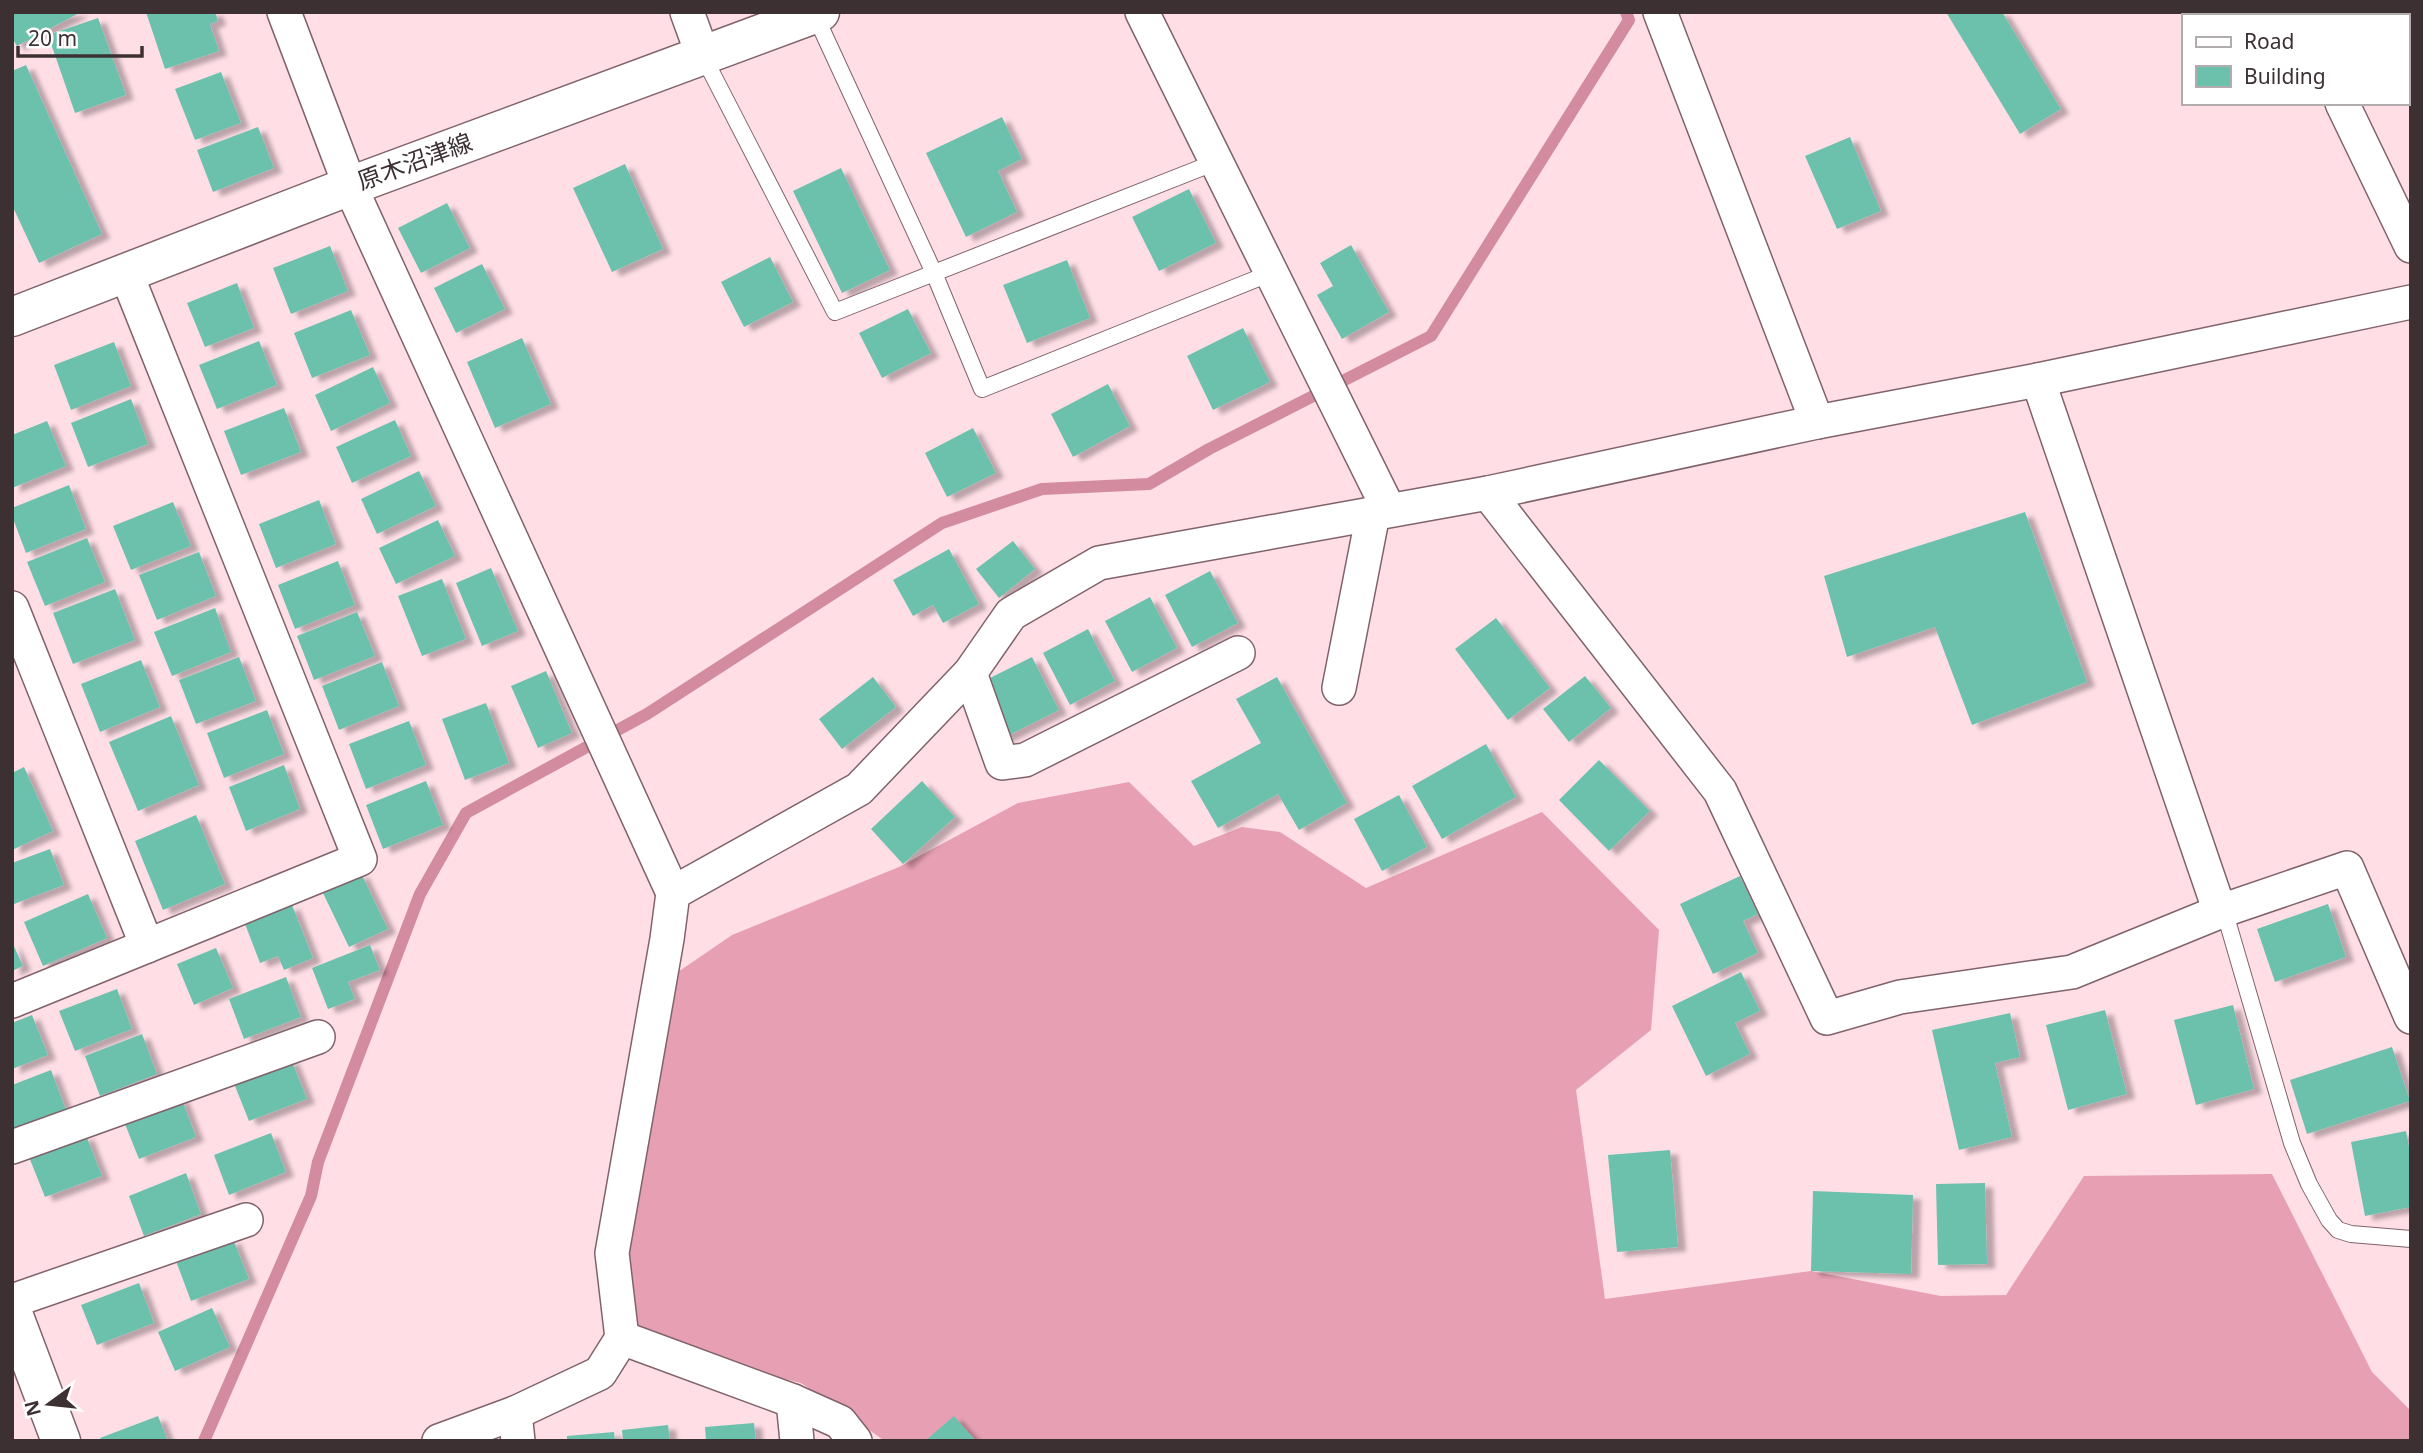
<svg xmlns="http://www.w3.org/2000/svg" width="2423" height="1453" font-family="'Noto Sans','Noto Sans JP',sans-serif">
  <style>
    .forest { fill: #e79fb3 }
    .lines { fill: none; stroke-linecap: round; stroke-linejoin: round }
    .stream { stroke: #d28b9f; stroke-width: 12 }
    .building { fill: #6cc1ac; filter: url(#shadow) }
    .service-casing { stroke: #80636a; stroke-width: 18 }
    .minor-casing { stroke: #80636a; stroke-width: 36 }
    .secondary-casing { stroke: #80636a; stroke-width: 41 }
    .service { stroke: #fff; stroke-width: 16 }
    .minor { stroke: #fff; stroke-width: 33 }
    .secondary { stroke: #fff; stroke-width: 38 }
    .labels { text-anchor: middle; stroke-width: 7; stroke-linejoin: round; paint-order: stroke }
    .street-label { font-size: 24px; fill: #3c3033; stroke: #fff }
  </style>
  <defs>
    <filter id="shadow"><feDropShadow dx="8" dy="4.5" stdDeviation="2" flood-color="#0004"/></filter>
  </defs>
  <rect width="100%" height="100%" fill="#ffdee6"/>
  <polygon class="forest" points="1129,782 1194,846 1242,827 1280,832 1366,888 1542,812 1659,930 1651,1030 1576,1090 1605,1299 1811,1271 1941,1296 2006,1295 2084,1176 2272,1174 2372,1372 2411,1411 2411,1441 885,1441 801,1383 622,1338 619,1211 659,985 732,935 899,867 1018,803"/>
  <g class="lines">
    <polyline class="stream" points="204,1441 311,1196 318,1162 420,894 466,813 647,714 942,523 1042,489 1149,484 1209,449 1431,336 1629,20 1626,12"/>
  </g>
  <g class="building">
    <polygon points="12,12 81,12 17,46 12,38"/>
    <polygon points="146,12 215,12 218,21 210,24 219,51 165,69"/>
    <polygon points="1946,12 2002,12 2061,109 2020,134"/>
    <polygon points="2330,12 2391,12 2393,16 2331,16"/>
    <polygon points="98,18 126,95 75,113 48,35"/>
    <polygon points="2407,46 2411,53 2411,62 2407,64"/>
    <polygon points="26,65 102,234 39,263 12,205 12,71"/>
    <polygon points="221,72 241,123 195,140 175,89"/>
    <polygon points="1002,117 1022,159 998,171 1017,212 966,237 926,153"/>
    <polygon points="258,127 274,168 213,192 197,150"/>
    <polygon points="1850,137 1881,211 1837,229 1805,156"/>
    <polygon points="625,164 663,249 612,272 573,188"/>
    <polygon points="841,168 890,270 842,293 793,191"/>
    <polygon points="1189,189 1216,243 1159,271 1132,217"/>
    <polygon points="447,203 470,248 421,273 398,228"/>
    <polygon points="1351,245 1389,312 1342,339 1317,295 1333,286 1320,263"/>
    <polygon points="330,246 348,291 291,314 273,268"/>
    <polygon points="770,257 793,302 744,327 721,282"/>
    <polygon points="1067,260 1090,318 1027,343 1003,285"/>
    <polygon points="482,264 505,309 456,333 434,288"/>
    <polygon points="237,283 254,328 205,347 187,303"/>
    <polygon points="908,309 931,353 882,378 859,333"/>
    <polygon points="351,310 370,355 312,378 294,333"/>
    <polygon points="1243,328 1270,382 1213,410 1187,356"/>
    <polygon points="522,338 551,404 495,428 467,362"/>
    <polygon points="259,341 277,385 217,409 199,365"/>
    <polygon points="114,342 131,386 71,410 54,365"/>
    <polygon points="373,367 390,403 331,431 315,395"/>
    <polygon points="1108,384 1130,426 1073,457 1051,414"/>
    <polygon points="131,399 148,444 88,467 71,423"/>
    <polygon points="284,408 301,452 241,475 224,431"/>
    <polygon points="395,420 411,456 352,483 336,447"/>
    <polygon points="47,421 66,466 12,488 12,435"/>
    <polygon points="973,428 996,473 947,497 925,453"/>
    <polygon points="419,471 436,506 377,534 361,499"/>
    <polygon points="69,485 86,529 26,553 12,516 12,508"/>
    <polygon points="319,500 336,544 276,568 259,524"/>
    <polygon points="173,502 191,546 131,570 113,526"/>
    <polygon points="2025,512 2087,682 1972,725 1935,627 1847,657 1824,576"/>
    <polygon points="438,520 455,556 396,584 379,548"/>
    <polygon points="87,538 105,582 45,606 27,562"/>
    <polygon points="1013,541 1035,569 999,598 976,569"/>
    <polygon points="949,549 979,604 943,623 933,605 913,616 893,580"/>
    <polygon points="199,552 216,596 157,620 139,575"/>
    <polygon points="338,561 355,605 295,629 278,585"/>
    <polygon points="491,568 518,631 482,646 456,583"/>
    <polygon points="1210,571 1238,623 1192,647 1165,595"/>
    <polygon points="442,579 466,639 422,656 398,596"/>
    <polygon points="115,589 135,640 73,664 53,613"/>
    <polygon points="1150,597 1177,648 1132,672 1105,621"/>
    <polygon points="215,608 231,652 172,676 154,632"/>
    <polygon points="357,612 375,656 314,680 297,636"/>
    <polygon points="1496,618 1550,688 1508,720 1455,649"/>
    <polygon points="1088,629 1115,681 1070,705 1043,653"/>
    <polygon points="239,657 256,701 196,724 179,680"/>
    <polygon points="1032,657 1059,710 1003,738 976,685"/>
    <polygon points="141,660 160,707 100,732 81,684"/>
    <polygon points="382,662 399,706 339,730 322,686"/>
    <polygon points="546,671 572,733 538,748 511,686"/>
    <polygon points="1585,676 1611,708 1569,742 1543,709"/>
    <polygon points="873,677 896,707 842,749 819,719"/>
    <polygon points="1277,677 1347,803 1299,830 1278,794 1218,828 1191,781 1261,743 1236,699"/>
    <polygon points="486,703 509,763 465,780 442,719"/>
    <polygon points="267,710 284,754 224,778 207,733"/>
    <polygon points="171,716 199,785 138,811 109,742"/>
    <polygon points="409,721 426,765 366,789 349,744"/>
    <polygon points="1486,744 1516,797 1442,839 1412,786"/>
    <polygon points="1599,760 1650,811 1609,851 1559,800"/>
    <polygon points="284,765 300,809 246,831 229,787"/>
    <polygon points="24,767 53,831 12,850 12,773"/>
    <polygon points="426,781 443,825 383,849 366,805"/>
    <polygon points="922,781 955,817 903,864 871,829"/>
    <polygon points="1399,795 1427,847 1382,871 1354,819"/>
    <polygon points="196,815 225,884 163,910 135,841"/>
    <polygon points="50,849 64,885 14,904 12,863"/>
    <polygon points="361,873 388,929 349,947 322,891"/>
    <polygon points="1740,876 1758,914 1743,921 1758,953 1713,974 1680,904"/>
    <polygon points="88,894 107,938 43,966 24,922"/>
    <polygon points="2328,904 2346,957 2275,982 2257,929"/>
    <polygon points="292,905 313,958 284,970 278,956 260,963 245,924"/>
    <polygon points="12,942 23,966 12,971"/>
    <polygon points="370,945 380,970 348,982 355,999 328,1009 312,968"/>
    <polygon points="216,948 233,988 194,1005 177,964"/>
    <polygon points="1741,972 1760,1011 1735,1023 1750,1054 1706,1076 1672,1006"/>
    <polygon points="286,977 301,1017 244,1039 229,999"/>
    <polygon points="117,989 132,1029 75,1051 59,1011"/>
    <polygon points="2233,1005 2254,1089 2196,1105 2174,1020"/>
    <polygon points="2105,1010 2127,1094 2068,1110 2046,1025"/>
    <polygon points="2010,1013 2020,1057 1995,1063 2012,1137 1959,1150 1932,1030"/>
    <polygon points="32,1015 48,1055 12,1069 12,1023"/>
    <polygon points="142,1034 157,1074 100,1096 85,1056"/>
    <polygon points="2392,1047 2410,1101 2307,1134 2290,1080"/>
    <polygon points="291,1059 307,1099 249,1121 233,1081"/>
    <polygon points="51,1070 66,1110 12,1131 12,1085"/>
    <polygon points="181,1097 196,1137 139,1159 123,1119"/>
    <polygon points="2406,1131 2411,1158 2411,1207 2365,1216 2351,1142"/>
    <polygon points="271,1133 286,1172 229,1195 214,1155"/>
    <polygon points="86,1135 102,1176 45,1197 29,1157"/>
    <polygon points="1670,1150 1678,1247 1617,1252 1608,1155"/>
    <polygon points="186,1173 201,1214 144,1236 129,1196"/>
    <polygon points="1985,1183 1987,1264 1938,1265 1936,1184"/>
    <polygon points="1813,1191 1913,1195 1911,1274 1811,1271"/>
    <polygon points="233,1239 249,1279 191,1301 176,1261"/>
    <polygon points="139,1283 154,1323 97,1345 81,1305"/>
    <polygon points="212,1308 230,1347 175,1371 158,1332"/>
    <polygon points="158,1416 168,1441 102,1441 100,1438"/>
    <polygon points="954,1416 976,1441 925,1441"/>
    <polygon points="754,1423 756,1441 706,1441 705,1427"/>
    <polygon points="668,1425 670,1441 623,1441 622,1430"/>
    <polygon points="614,1432 615,1441 567,1441 567,1436"/>
  </g>
  <g class="lines">
    <defs>
      <g id="service">
        <polyline points="815,15 934,273 982,389 1271,273"/>
        <polyline points="703,56 835,312 1216,162"/>
        <polyline points="2224,910 2292,1143 2309,1184 2329,1220 2338,1230 2351,1234 2411,1239"/>
      </g>
      <g id="minor">
        <polyline points="284,12 350,186 673,893"/>
        <polyline points="687,12 703,56"/>
        <polyline points="1142,12 1389,510"/>
        <polyline points="1660,12 1817,422"/>
        <polyline points="2299,12 2301,16"/>
        <polyline points="2342,103 2411,246"/>
        <polyline points="2038,380 2220,912"/>
        <polyline points="1488,493 1720,791 1827,1018 1900,997 2072,972 2224,910 2347,868 2411,1017"/>
        <polyline points="12,608 147,946"/>
        <polyline points="970,673 1002,763 1025,760 1238,653"/>
        <polyline points="1339,688 1373,514"/>
        <polyline points="12,1001 360,859 126,273"/>
        <polyline points="12,1147 318,1037"/>
        <polyline points="12,1301 246,1220"/>
        <polyline points="622,1338 793,1401 840,1422 855,1441"/>
        <polyline points="793,1401 797,1441"/>
        <polyline points="515,1413 518,1441"/>
        <polyline points="439,1441 515,1413 600,1373 622,1338 612,1253 667,939 673,893 859,789 970,673 1011,614 1099,563 1488,493 1817,422 2038,380 2411,302"/>
      </g>
      <g id="secondary">
        <polyline points="12,317 350,186 820,12"/>
        <polyline points="12,1311 61,1441"/>
      </g>
    </defs>
    <use href="#service" class="service-casing"/>
    <use href="#minor" class="minor-casing"/>
    <use href="#secondary" class="secondary-casing"/>
    <use href="#service" class="service"/>
    <use href="#minor" class="minor"/>
    <use href="#secondary" class="secondary"/>
  </g>
  <g class="labels">
    <g class="street-label">
      <text transform="translate(415 162) rotate(-20)" y="8">原木沼津線</text>
    </g>
  </g>
  <rect width="2423" height="1453" fill="none" stroke="#3c3033" stroke-width="28"/>
  <rect x="2182" y="14" width="228" height="91" fill="#ffffff" stroke="#b1acad" stroke-width="2"/>
  <rect x="2196" y="37" width="35" height="10" fill="#ffffff" stroke="#b1acad" stroke-width="2"/>
  <text x="2244" y="49" font-size="21" fill="#3c3033">Road</text>
  <rect x="2196" y="66" width="35" height="21" fill="#6cc1ac" stroke="#b1acad" stroke-width="2"/>
  <text x="2244" y="84" font-size="21" fill="#3c3033">Building</text>
  <g transform="translate(49 1404) rotate(255)" stroke="#ffffff" stroke-width="5" paint-order="stroke">
  <path d="M0-5L12 26L0 18L-12 26Z" fill="#3c3033"/>
  <text y="-10" font-size="19" font-weight="bold" text-anchor="middle" fill="#3c3033">N</text>
  </g>
  <path d="M18 46v10h124v-10" fill="none" stroke="#3c3033" stroke-width="3.5"/>
  <text x="28" y="46" font-size="21" fill="#3c3033" stroke="#ffffff" stroke-width="5" paint-order="stroke">20 m</text>
</svg>
